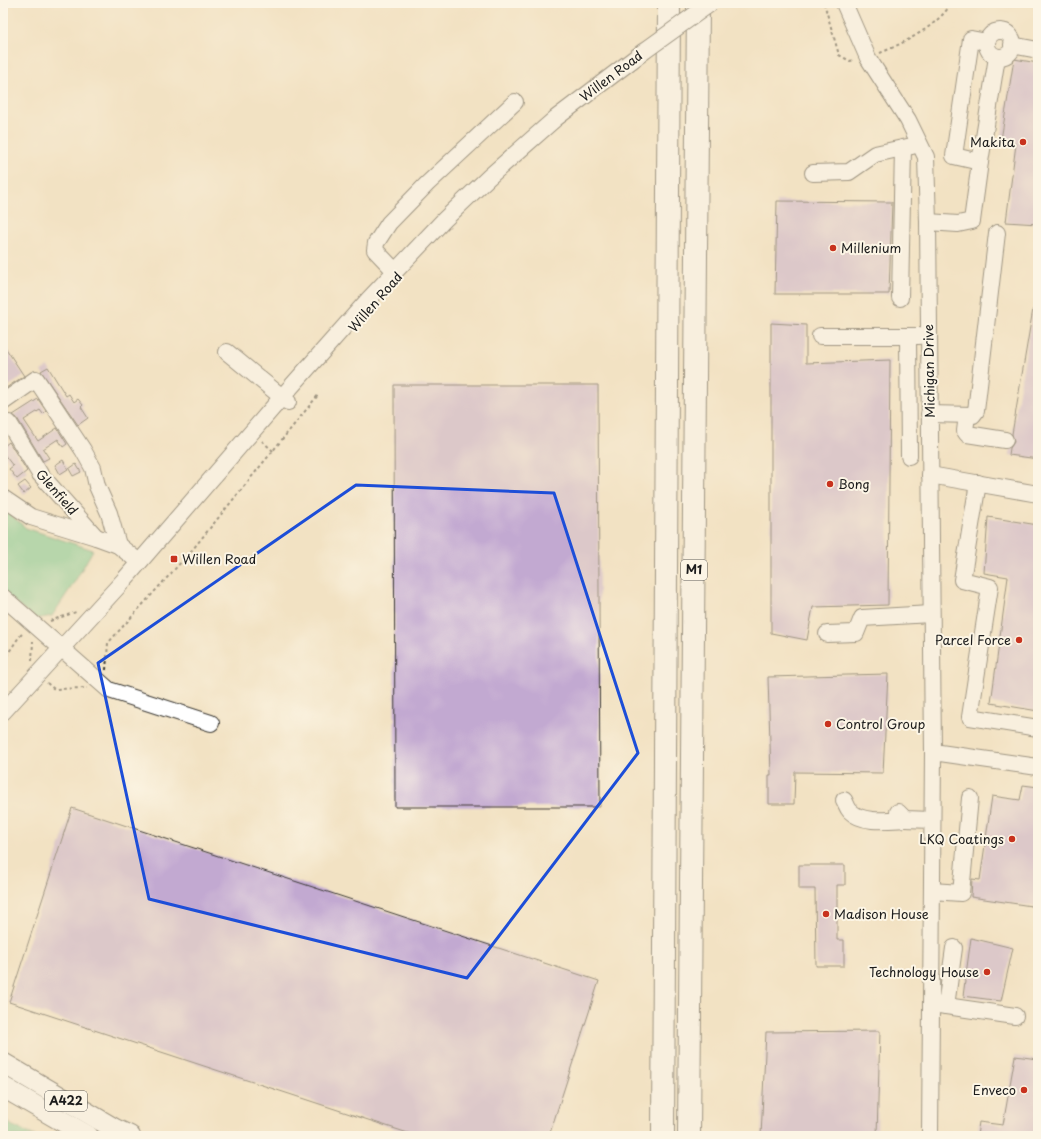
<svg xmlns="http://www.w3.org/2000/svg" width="1041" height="1139" font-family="'Playpen Sans',sans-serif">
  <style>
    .green { fill: #6fc88e; stroke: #467255 }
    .building { fill: #c2a9d1 }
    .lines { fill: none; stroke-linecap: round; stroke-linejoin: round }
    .minor-casing { stroke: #3c3a35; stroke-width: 18 }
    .major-casing { stroke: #3c3a35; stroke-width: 22 }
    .highway-casing { stroke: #3c3a35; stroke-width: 24 }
    .path { stroke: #3c3a35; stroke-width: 2; stroke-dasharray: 3 3; stroke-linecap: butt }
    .minor { stroke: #fff; stroke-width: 16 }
    .major { stroke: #fff; stroke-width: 20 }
    .highway { stroke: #fff; stroke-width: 22 }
    .minor-bridge-casing { stroke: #3c3a35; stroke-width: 18; stroke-linecap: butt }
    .minor-bridge { stroke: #fff; stroke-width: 16 }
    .marked { fill: none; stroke: #1d4ed8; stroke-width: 3; stroke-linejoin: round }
    .poi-dot { fill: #c8321e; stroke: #fcf5e5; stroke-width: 1.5 }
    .labels { text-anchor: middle; stroke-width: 4; stroke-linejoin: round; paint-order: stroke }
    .shield { fill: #fcf5e5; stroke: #5f5d58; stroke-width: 1 }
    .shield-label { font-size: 12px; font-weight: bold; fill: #1c1c1c }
    .street-label { font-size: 13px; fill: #1c1c1c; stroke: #fcf5e5 }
    .poi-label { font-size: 13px; fill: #1c1c1c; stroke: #fcf5e5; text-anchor: end }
  </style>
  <rect width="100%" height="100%" fill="#fcf5e5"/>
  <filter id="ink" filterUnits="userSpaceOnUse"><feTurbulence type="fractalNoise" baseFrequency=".025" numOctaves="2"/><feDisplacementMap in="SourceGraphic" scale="8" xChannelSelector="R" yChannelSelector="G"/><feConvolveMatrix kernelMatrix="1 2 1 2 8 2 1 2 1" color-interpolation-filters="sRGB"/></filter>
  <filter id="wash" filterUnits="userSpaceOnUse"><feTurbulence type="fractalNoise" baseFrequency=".012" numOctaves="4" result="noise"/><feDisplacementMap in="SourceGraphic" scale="16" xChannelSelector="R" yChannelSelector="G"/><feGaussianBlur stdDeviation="0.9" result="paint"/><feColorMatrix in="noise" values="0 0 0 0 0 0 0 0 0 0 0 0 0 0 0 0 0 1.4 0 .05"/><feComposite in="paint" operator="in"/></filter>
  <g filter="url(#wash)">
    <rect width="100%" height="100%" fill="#f2e2c3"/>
    <g class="green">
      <polygon points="3,508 26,528 93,550 74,583 52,616 36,619 3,593"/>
      <polygon points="3,1119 13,1126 35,1136 3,1136"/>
    </g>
    <g id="blocks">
      <g class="building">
        <polygon points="1014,59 1038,63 1038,224 1006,222 1016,144 1001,140"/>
        <polygon points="777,201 892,202 889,294 775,294"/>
        <polygon points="1033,309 1038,309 1038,459 1009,455 1010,448 1014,442 1012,434"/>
        <polygon points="771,323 806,325 806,363 890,360 888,605 813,607 807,640 771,633"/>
        <polygon points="3,344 24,376 3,390"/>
        <polygon points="48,367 66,396 69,394 74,402 78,399 83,405 81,407 88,418 78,425 41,371"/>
        <polygon points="394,385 598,385 600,807 395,807"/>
        <polygon points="38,399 46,411 43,414 40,410 24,420 38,441 57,428 67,444 63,447 58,439 43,449 49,458 43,461 17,418 13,415"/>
        <polygon points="9,442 27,471 17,479 9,469 13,466 3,453 3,447"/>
        <polygon points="63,460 68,469 60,474 55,465"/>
        <polygon points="76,464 81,472 73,476 69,469"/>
        <polygon points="25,481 31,488 24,494 18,486"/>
        <polygon points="988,517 1038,525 1038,711 991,703 1008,577 984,573"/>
        <polygon points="888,674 883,773 795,772 794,804 769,804 769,775 771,775 768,677"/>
        <polygon points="1023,785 1038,787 1038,907 971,897 972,879 980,880 992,796 1020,800"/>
        <polygon points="72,808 599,981 549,1136 417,1136 9,1002"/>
        <polygon points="799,865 845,865 845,885 837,885 837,940 844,940 844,966 816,966 815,889 799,889"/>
        <polygon points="971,938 1013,948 1001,1001 963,996"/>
        <polygon points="880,1031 877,1136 761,1136 766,1032"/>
        <polygon points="1015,1056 1038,1059 1038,1136 977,1136 979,1122 1003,1125"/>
      </g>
    </g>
  </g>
  <g filter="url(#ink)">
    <use href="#blocks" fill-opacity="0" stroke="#3c3a35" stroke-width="1"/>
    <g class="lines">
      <defs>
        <g id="minor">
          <polyline points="844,3 868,58 908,120 926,157 928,222 933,752 930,1136"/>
          <circle cx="1000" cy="44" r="13"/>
          <polyline points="1012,45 1038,50"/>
          <polyline points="980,162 954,156 971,39 987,42"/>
          <polyline points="813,173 849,172 875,154 912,146"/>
          <polyline points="928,222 958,224 972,221 980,162 997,57"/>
          <polyline points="395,271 375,250 376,243 389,223 427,184 515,102"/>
          <polyline points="900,298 903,148"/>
          <polyline points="820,336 919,336"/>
          <polyline points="908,336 909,456"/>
          <polyline points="227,352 288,402"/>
          <polyline points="3,402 36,379 83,450 93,468 97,486 109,513 118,545"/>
          <polyline points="929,414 973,415 976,411 997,233"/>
          <polyline points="967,415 965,431 967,434 1005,440"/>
          <polyline points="9,423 40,474 96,537"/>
          <polyline points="930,475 1038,494"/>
          <polyline points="978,483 962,580 990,587 970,717 1038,728"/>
          <polyline points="3,498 31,517 96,537 118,545 139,562"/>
          <polyline points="3,597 109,690 211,723"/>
          <polyline points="827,634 856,633 862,618 931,614"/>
          <polyline points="3,712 124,580 282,397 368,300 444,220 489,177 556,118 643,52"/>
          <polyline points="933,752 1038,767"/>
          <path d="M844,800c2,3 3,8 6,11 13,13 38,9 55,8"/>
          <polyline points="898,812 905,819 932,820"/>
          <polyline points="932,891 961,893 970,798"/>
          <polyline points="932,1004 1015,1016"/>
          <polyline points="946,1006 954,948"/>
        </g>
        <g id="major">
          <polyline points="3,1063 115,1129 130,1136"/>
          <polyline points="3,1087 88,1136"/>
        </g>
        <g id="highway">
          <polyline points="663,1136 669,3"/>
          <polyline points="689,1136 698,3"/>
        </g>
      </defs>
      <use href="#minor" class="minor-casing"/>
      <use href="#major" class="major-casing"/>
      <use href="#highway" class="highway-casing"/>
      <g class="path">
        <polyline points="824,3 839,55 850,61 854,60"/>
        <path d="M880,53c22,-9 60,-28 71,-50"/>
        <polyline points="262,441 273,451"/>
        <polyline points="50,621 76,612"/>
        <polyline points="3,661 19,637 24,632"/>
        <polyline points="32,661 33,641"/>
        <polyline points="106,670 108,643 193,549 319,394"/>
        <polyline points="47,683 54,689 87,688"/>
      </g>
      <use href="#minor" class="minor"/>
      <use href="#major" class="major"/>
      <use href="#highway" class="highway"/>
      <defs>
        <polyline id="minor-bridge" points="643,52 711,3"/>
      </defs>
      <use href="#minor-bridge" class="minor-bridge-casing"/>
      <use href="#minor-bridge" class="minor-bridge"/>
    </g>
  </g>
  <path d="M0 0H1041V1139H0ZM356,485l198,8 84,260 -171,225 -318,-79 -51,-236z" fill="#f2e2c3" fill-opacity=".55" fill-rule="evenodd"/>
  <path class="marked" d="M356,485l198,8 84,260 -171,225 -318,-79 -51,-236z"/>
  <g class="poi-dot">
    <circle cx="1023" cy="142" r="4"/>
    <circle cx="833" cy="248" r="4"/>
    <circle cx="830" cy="484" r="4"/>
    <rect x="170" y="555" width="8" height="8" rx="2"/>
    <circle cx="1019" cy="640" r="4"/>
    <circle cx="828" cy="724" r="4"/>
    <circle cx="1012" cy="839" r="4"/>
    <circle cx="826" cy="914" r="4"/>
    <circle cx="987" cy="972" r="4"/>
    <circle cx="1024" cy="1090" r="4"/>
  </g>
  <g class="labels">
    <g class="shield">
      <rect x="681" y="560" width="26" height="20" rx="3"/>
      <rect x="45" y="1091" width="42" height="20" rx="3"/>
    </g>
    <g class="shield-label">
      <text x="694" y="574">M1</text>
      <text x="66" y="1105">A422</text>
    </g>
    <g class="street-label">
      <text transform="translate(611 76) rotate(-37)" y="5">Willen Road</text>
      <text transform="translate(375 302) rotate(-49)" y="5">Willen Road</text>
      <text transform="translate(929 371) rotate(-91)" y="5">Michigan Drive</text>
      <text transform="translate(57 492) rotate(49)" y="5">Glenfield</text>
    </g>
    <g class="poi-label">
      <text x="1015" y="147">Makita</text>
      <text x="841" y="253" text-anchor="start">Millenium</text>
      <text x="838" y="489" text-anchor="start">Bong</text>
      <text x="182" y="564" text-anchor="start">Willen Road</text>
      <text x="1011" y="645">Parcel Force</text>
      <text x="836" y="729" text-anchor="start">Control Group</text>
      <text x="1004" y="844">LKQ Coatings</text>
      <text x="834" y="919" text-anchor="start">Madison House</text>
      <text x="979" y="977">Technology House</text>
      <text x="1016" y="1095">Enveco</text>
    </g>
  </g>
  <rect width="1041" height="1139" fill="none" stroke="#fcf5e5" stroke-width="16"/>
</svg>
